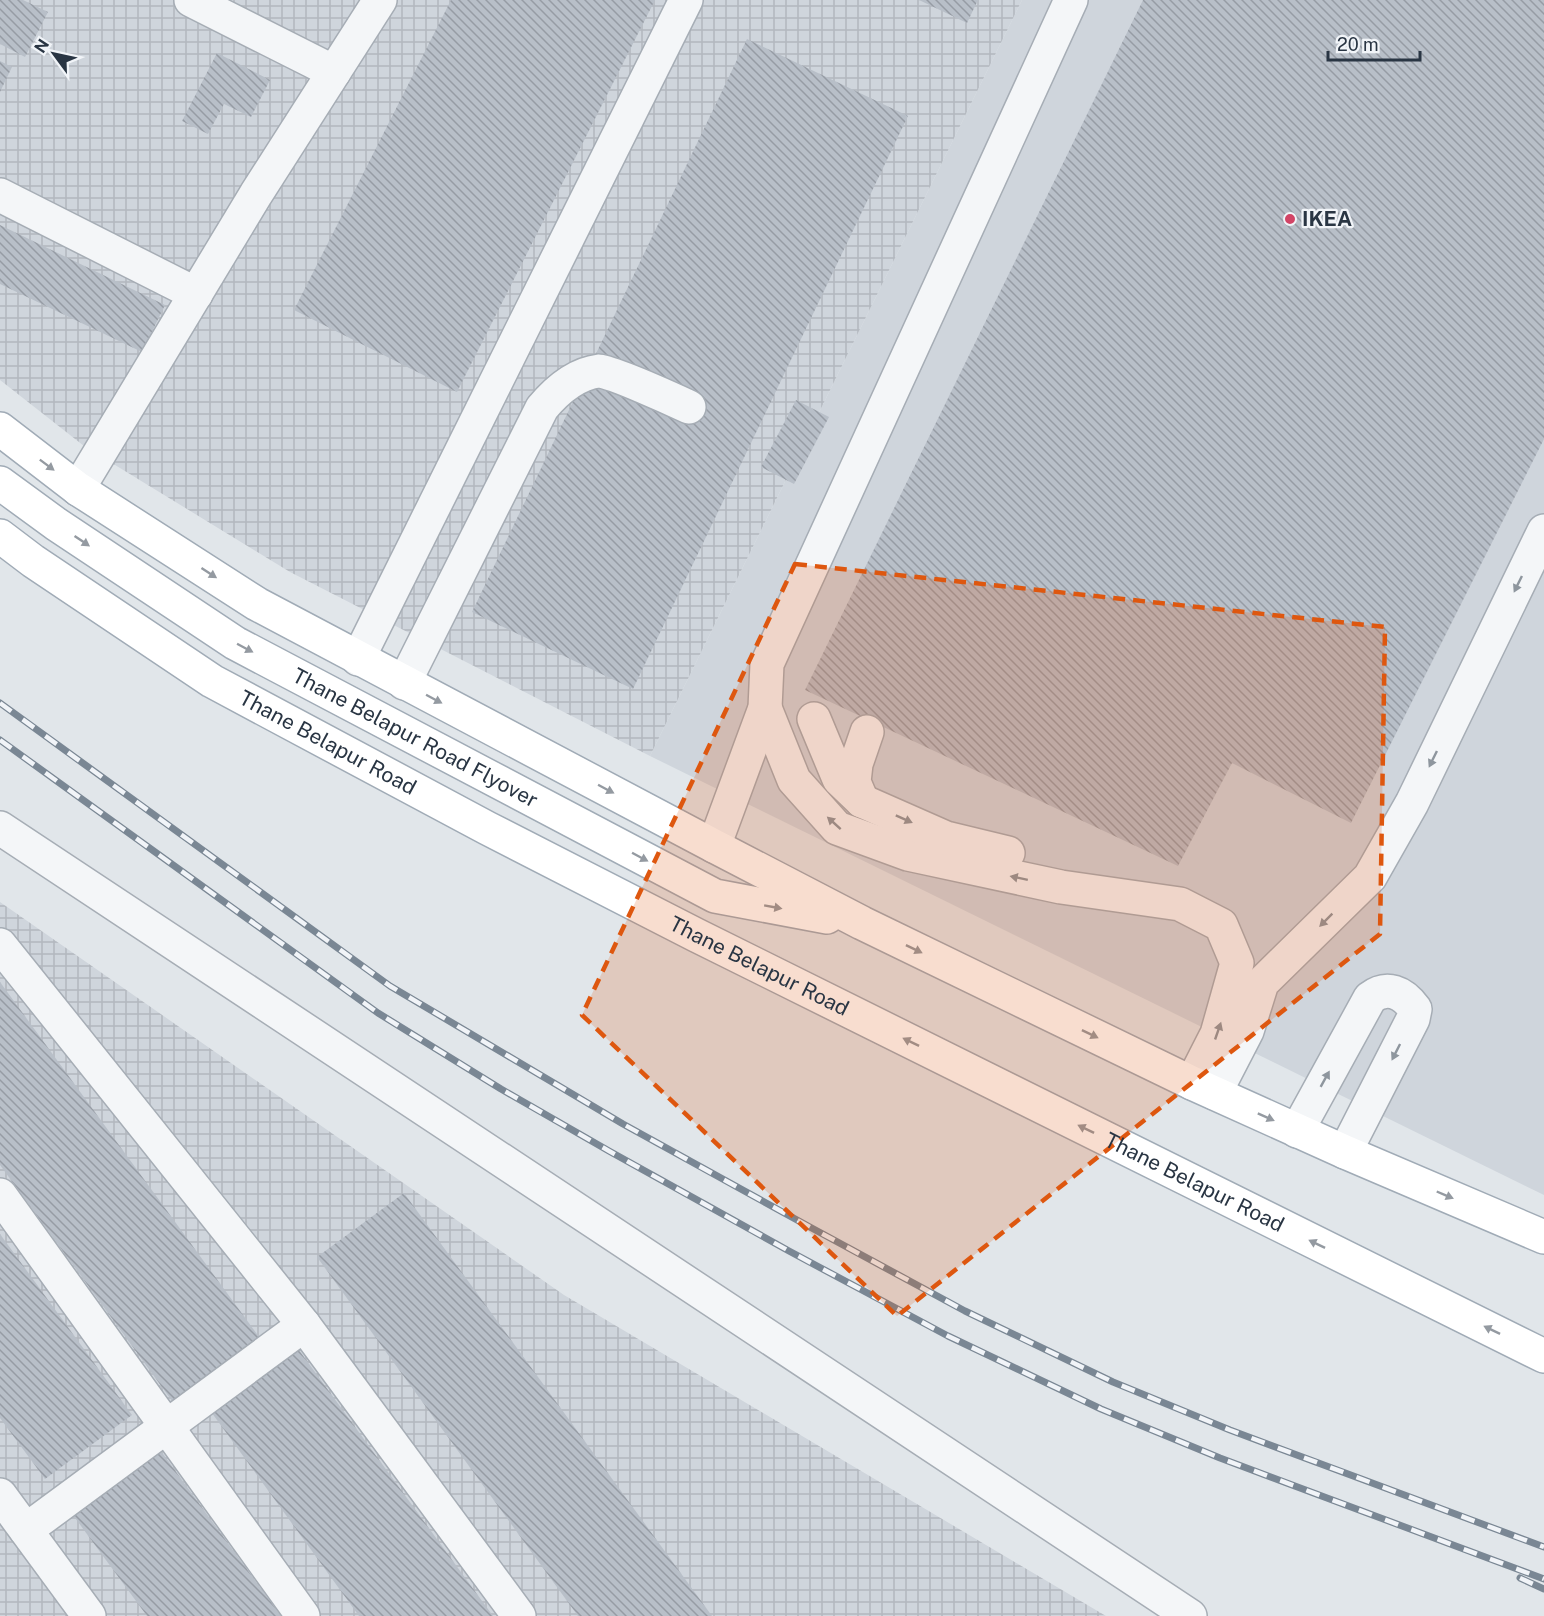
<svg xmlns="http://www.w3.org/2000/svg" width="1544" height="1616" font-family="'Public Sans',sans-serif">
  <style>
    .built { fill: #cfd5dc }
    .industrial { fill: url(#industrial-grid) }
    .building { fill: url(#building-back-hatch) }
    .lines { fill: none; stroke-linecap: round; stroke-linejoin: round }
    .minor-casing { stroke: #a6adb5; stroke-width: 36 }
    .major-casing { stroke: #a0abb6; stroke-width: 36 }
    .minor { stroke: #f4f6f8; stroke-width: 33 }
    .major { stroke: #fff; stroke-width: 33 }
    .rail-casing { stroke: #7a8794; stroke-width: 7 }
    .rail { stroke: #f1f4f8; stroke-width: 4.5; stroke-dasharray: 14; stroke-linecap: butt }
    .oneway { fill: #949aa1 }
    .oneway2 { fill: #8e969e }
    .marked { fill: #de570f; fill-opacity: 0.2; stroke: #de570f; stroke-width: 4.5; stroke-dasharray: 12 8; stroke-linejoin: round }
    .poi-dot { fill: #d24466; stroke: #f1f4f8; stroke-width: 2 }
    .labels { text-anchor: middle; stroke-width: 4.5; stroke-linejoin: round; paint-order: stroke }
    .poi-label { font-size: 21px; font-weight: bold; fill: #293543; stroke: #f1f4f8; text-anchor: start }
    .street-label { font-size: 21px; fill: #293543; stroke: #f1f4f8 }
  </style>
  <defs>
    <pattern id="industrial-grid" width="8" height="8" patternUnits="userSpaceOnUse" patternTransform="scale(1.5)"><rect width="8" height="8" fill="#cfd5dc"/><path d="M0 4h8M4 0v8" fill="none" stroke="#b2b7be"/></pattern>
    <pattern id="building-back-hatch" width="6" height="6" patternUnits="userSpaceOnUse" patternTransform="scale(1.5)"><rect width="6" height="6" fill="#b8bfc8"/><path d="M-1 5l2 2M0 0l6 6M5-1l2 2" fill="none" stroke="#969ca4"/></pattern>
  </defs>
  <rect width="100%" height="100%" fill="#e1e6ea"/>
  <polygon class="built" points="1022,0 1544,0 1544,1195 650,756"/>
  <g class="industrial">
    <polygon points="0,0 1022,0 650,756 290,572 84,446 0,380"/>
    <polygon points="0,902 564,1295 1106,1616 0,1616"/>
  </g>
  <g class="building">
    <polygon points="0,0 23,0 48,12 25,57 0,44"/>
    <polygon points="451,0 655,0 457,392 294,310"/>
    <polygon points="919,0 978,0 967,23"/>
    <polygon points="1143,0 1544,0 1544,439 1351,823 1232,763 1178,866 805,690"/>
    <polygon points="747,39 908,116 633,689 472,612"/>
    <polygon points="217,53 270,80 251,117 224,104 208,134 182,121"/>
    <polygon points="0,61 12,67 0,92"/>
    <polygon points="0,225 165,305 142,352 0,284"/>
    <polygon points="796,400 829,417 794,484 761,467"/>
    <polygon points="0,982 262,1341 175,1405 0,1165"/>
    <polygon points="404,1193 712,1616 578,1616 317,1257"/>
    <polygon points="0,1234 132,1415 45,1479 0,1418"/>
    <polygon points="296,1346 493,1616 359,1616 209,1409"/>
    <polygon points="158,1447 281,1616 147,1616 70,1511"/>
  </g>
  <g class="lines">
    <defs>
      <g id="minor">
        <polyline points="191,0 334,72"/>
        <polyline points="0,195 196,294"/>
        <polyline points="78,489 256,194 380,0"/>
        <polyline points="358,659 686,0"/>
        <path d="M404,683l138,-275c15,-18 33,-34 57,-37 9,-1 77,30 90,36"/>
        <polyline points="765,708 794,780 837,828 908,854 1061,887 1180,904 1221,925 1237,963 1217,1034 1192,1083"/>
        <polyline points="814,719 839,779 862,801 946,838 1008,853"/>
        <polyline points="862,801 854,782 856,764 867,732"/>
        <polyline points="0,828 1190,1616"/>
        <polyline points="714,846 765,708 767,664 1071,0"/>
        <polyline points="0,945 304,1325 519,1616"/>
        <polyline points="1215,1093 1247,1031 1262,983 1370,877 1412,803 1544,531"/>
        <path d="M1297,1131l73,-133c17,-13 33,-6 45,11l-2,10 -68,133"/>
        <polyline points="0,1195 303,1616"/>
        <polyline points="0,1495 89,1616"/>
        <polyline points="26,1530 304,1325"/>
      </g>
      <g id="major">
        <polyline points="0,429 78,489 257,604 714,846 862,923 1192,1083 1345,1152 1544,1237"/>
        <path id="s1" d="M0,483l56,41 179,119 480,253 112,21"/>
        <path id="s2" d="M0,536l33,25 179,120 275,147 209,107 848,421"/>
      </g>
    </defs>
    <use href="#minor" class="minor-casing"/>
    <use href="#major" class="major-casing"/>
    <use href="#minor" class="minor"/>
    <use href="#major" class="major"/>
    <defs>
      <g id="rail">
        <polyline points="0,703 390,986 623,1124 808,1226 965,1311 1113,1382 1230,1430 1544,1547"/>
        <polyline points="0,740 378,1013 501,1089 609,1151 789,1251 948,1336 1101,1409 1220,1458 1544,1579"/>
        <polyline points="1520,1578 1544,1589"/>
      </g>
    </defs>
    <use href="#rail" class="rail-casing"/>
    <use href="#rail" class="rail"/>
  </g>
  <defs><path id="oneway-solid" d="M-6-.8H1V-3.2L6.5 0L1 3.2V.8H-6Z" transform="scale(1.5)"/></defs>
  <g class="oneway">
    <use href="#oneway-solid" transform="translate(47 465) rotate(37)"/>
    <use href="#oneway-solid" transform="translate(82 541) rotate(34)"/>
    <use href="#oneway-solid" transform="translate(209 573) rotate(33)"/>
    <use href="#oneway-solid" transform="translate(245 648) rotate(28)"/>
    <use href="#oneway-solid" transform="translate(434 699) rotate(28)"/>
    <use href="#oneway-solid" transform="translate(606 789) rotate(28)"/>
    <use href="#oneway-solid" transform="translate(640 857) rotate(28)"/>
    <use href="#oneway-solid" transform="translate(773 907) rotate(10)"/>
    <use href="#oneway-solid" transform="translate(914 949) rotate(26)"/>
    <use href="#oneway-solid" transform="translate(1090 1034) rotate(26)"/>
    <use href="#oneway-solid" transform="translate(911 1042) rotate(-154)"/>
    <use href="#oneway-solid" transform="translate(1266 1117) rotate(24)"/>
    <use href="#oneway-solid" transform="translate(1086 1129) rotate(-154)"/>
    <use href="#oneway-solid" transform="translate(1445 1195) rotate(23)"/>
    <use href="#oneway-solid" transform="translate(1317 1244) rotate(-154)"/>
    <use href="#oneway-solid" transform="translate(1492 1330) rotate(-154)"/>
  </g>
  <g class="oneway2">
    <use href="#oneway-solid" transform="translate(1518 584) rotate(116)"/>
    <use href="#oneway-solid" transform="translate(1433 759) rotate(116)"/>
    <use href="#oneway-solid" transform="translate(904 819) rotate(24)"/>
    <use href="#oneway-solid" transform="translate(834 823) rotate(-138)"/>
    <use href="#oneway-solid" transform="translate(1019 878) rotate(-168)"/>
    <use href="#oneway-solid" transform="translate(1326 920) rotate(135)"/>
    <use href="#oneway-solid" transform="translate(1218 1031) rotate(-71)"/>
    <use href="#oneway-solid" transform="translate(1396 1052) rotate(117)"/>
    <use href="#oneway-solid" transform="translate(1325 1079) rotate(-61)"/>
  </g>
  <path class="marked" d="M795,564l590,63 -5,307 -483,382 -315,-301z"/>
  <circle class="poi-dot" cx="1290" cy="219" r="6"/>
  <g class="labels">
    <g class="poi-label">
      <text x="1302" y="226">IKEA</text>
    </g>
    <g class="street-label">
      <text dy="7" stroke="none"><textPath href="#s1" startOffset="488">Thane Belapur Road Flyover</textPath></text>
      <text dy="7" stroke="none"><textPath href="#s2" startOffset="388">Thane Belapur Road</textPath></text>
      <text dy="7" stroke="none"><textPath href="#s2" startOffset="874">Thane Belapur Road</textPath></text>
      <text dy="7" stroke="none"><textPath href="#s2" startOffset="1360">Thane Belapur Road</textPath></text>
    </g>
  </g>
  <g transform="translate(54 54) rotate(303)" stroke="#f1f4f8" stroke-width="4.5" paint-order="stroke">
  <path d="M0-4.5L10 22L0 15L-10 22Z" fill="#293543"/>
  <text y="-9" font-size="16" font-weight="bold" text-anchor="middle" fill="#293543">N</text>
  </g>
  <path d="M1328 51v9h92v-9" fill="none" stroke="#293543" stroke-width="3"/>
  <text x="1337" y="51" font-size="18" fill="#293543" stroke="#f1f4f8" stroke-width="4.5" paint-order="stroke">20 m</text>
</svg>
